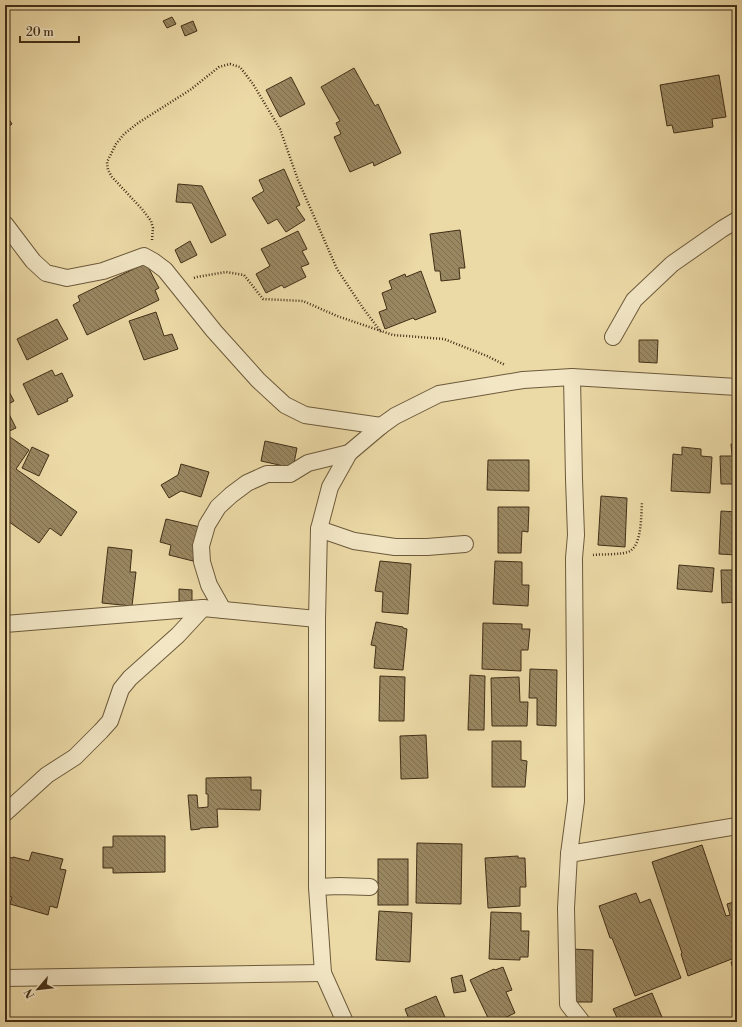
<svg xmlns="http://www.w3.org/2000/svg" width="742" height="1027" font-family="'Libre Bodoni',serif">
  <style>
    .building { fill: url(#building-back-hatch); stroke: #412f17 }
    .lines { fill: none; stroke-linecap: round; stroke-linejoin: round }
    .street-casing { stroke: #6c5a3b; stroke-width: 18 }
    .path { stroke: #412f17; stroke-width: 2.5; stroke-dasharray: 1 2; stroke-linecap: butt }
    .street { stroke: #f2e6c5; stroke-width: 16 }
  </style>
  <defs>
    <pattern id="building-back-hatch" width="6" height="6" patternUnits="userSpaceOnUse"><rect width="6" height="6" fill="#998761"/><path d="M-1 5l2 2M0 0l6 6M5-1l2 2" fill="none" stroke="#7e6f4f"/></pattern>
  </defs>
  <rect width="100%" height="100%" fill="#ebd9a6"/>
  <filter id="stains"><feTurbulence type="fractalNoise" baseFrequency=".005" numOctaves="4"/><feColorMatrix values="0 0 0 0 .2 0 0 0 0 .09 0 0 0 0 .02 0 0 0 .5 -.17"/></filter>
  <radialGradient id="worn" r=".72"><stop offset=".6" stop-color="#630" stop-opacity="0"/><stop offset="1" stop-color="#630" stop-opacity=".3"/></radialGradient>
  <g class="building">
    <polygon points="172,17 176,24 167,28 163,21"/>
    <polygon points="193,21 197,31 185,36 181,26"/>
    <polygon points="354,68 375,106 378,104 401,153 374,166 373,162 350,172 334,137 341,134 336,123 340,121 321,87"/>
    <polygon points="719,75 726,117 712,119 713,127 674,133 672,125 667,126 660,85"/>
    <polygon points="291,77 305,104 280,117 266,90"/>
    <polygon points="5,113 12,124 5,129"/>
    <polygon points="284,169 300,205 296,207 305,220 286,232 277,219 268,224 252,198 264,191 259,180"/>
    <polygon points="178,184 202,186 226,235 211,243 192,203 176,202"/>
    <polygon points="460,230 465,268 459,268 460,279 441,281 440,271 435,271 430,234"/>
    <polygon points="298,231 307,249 302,251 309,264 301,267 306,277 284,288 282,285 266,293 256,274 270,266 261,249"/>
    <polygon points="190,241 197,255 181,263 175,250"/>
    <polygon points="146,263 159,288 155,290 159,300 87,335 73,305 80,301 78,296"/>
    <polygon points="421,271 436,312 415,320 413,318 385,329 379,312 387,309 382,293 392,289 389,281 405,274 406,277"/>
    <polygon points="156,312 164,336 172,334 178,349 144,360 129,321"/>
    <polygon points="57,319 68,339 27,360 17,339"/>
    <polygon points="639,340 658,340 657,363 639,362"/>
    <polygon points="52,370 55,376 62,373 73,396 67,399 68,401 38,415 23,384"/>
    <polygon points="5,376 8,382 5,384 14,401 5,406 16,428 5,433"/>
    <polygon points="10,437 29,450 16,469 77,512 61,536 50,528 39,543 5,519 5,438 8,440"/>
    <polygon points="265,441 297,448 293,468 261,461"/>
    <polygon points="731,444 737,444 737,484 721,484 720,456 732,456"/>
    <polygon points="32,447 49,455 39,476 22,468"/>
    <polygon points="682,447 701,449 701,456 712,457 710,493 671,491 673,454 682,455"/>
    <polygon points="488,460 529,460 529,491 487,490"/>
    <polygon points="181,464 209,472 201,497 181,491 169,498 161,485 178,475"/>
    <polygon points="601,496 627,498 625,547 598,545"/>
    <polygon points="498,507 529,507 528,532 522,531 521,553 498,553"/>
    <polygon points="721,511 737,512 737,555 719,554"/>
    <polygon points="166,519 200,527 193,561 169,555 171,545 160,542"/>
    <polygon points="108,547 132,550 130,572 136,572 132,606 102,603"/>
    <polygon points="380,561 411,564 408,614 382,612 383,592 375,591"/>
    <polygon points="495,561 522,562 522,585 529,585 528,606 493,604"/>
    <polygon points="679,565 714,568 712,592 677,589"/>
    <polygon points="721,570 737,570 737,602 722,603"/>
    <polygon points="179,589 192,590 192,606 179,605"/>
    <polygon points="376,622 403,627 403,628 407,629 403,670 374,668 376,646 371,645"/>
    <polygon points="483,623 522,624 522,629 530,629 528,650 521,650 521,671 482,669"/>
    <polygon points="530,669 557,670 556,726 537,725 537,698 529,698"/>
    <polygon points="470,675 485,676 484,730 468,730"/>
    <polygon points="380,676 405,677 404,721 379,721"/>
    <polygon points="519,677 520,702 528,702 527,726 492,726 491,678"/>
    <polygon points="426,735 428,778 401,779 400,736"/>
    <polygon points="492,741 521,741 521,760 527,761 525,787 492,787"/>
    <polygon points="251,777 251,790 261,790 260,810 217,809 218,827 200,828 200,829 191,830 188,795 197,795 198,808 208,807 208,794 206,794 206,778"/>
    <polygon points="113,836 165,836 165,872 113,873 113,868 103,868 103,847 113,847"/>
    <polygon points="417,843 462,844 461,904 416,903"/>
    <polygon points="702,845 726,916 730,915 727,904 737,901 737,944 736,944 737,957 688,976 681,954 682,953 652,862"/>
    <polygon points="32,852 63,859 60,869 66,870 57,908 50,906 48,915 10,904 12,897 5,895 7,884 5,884 5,869 7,857 13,858 13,857 29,861"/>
    <polygon points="518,856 518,858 525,858 526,887 520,887 520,906 488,908 485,858"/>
    <rect x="378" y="859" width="30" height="46"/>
    <polygon points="636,893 640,903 650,899 681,978 635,996 612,938 610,938 599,906"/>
    <polygon points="379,911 412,913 410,962 376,960"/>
    <polygon points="491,912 521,913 521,931 529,931 528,957 520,957 520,960 489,959"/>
    <polygon points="572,949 593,950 592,1002 571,1002"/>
    <polygon points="737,960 737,983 731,962"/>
    <polygon points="503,967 512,990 506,992 515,1013 496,1022 490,1022 470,980 494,969 495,970"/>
    <polygon points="462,975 466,991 454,993 451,978"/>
    <polygon points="652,993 664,1022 619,1022 613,1009"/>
    <polygon points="436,996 447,1022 410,1022 405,1009"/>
  </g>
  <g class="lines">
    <defs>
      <g id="street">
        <polyline points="5,224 33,261 46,273 67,278 103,271 144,256 153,261 165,270 214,331 258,380 285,405 305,415 381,426"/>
        <polyline points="613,337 634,300 672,264 722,229 737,220"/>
        <polyline points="319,529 354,541 395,547 427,547 465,544"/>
        <polyline points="223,610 209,585 202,562 201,546 207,525 218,507 231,495 247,483 267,474 290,474 308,463 349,453"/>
        <polyline points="5,624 203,608 317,619"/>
        <polyline points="5,813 47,775 75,757 101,731 110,721 121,689 130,678 178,635 203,608"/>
        <polyline points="569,854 576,801 574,558 576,535 574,479 572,377"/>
        <polyline points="317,887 339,886 370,887"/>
        <polyline points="5,978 323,973"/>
        <polyline points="345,1022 323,973 317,887 317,619 319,529 330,487 349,453 381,426 395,416 439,394 523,380 572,377 737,387"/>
        <polyline points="582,1022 568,1004 566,908 569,854 737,826"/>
      </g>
    </defs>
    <use href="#street" class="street-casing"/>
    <g class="path">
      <polyline points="152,240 153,228 151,221 142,209 112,177 108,170 107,162 116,144 124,134 138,123 190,90 219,67 230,64 240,67 253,84 280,129 298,180 337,269 363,308 381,332"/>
      <polyline points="194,278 197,277 226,272 244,275 263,299 303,301 337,316 393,335 444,339 487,356 505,365"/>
      <path d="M593,555c8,-1 31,0 37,-4 12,-7 11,-36 12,-48"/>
    </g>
    <use href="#street" class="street"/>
  </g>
  <rect width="742" height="1027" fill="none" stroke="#ebd9a6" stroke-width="20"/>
  <rect x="6" y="6" width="730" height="1015" fill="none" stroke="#412f17" stroke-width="2"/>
  <rect x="10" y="10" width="722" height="1007" fill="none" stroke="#412f17"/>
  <g transform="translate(38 989) rotate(242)" stroke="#f2e6c5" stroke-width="3" paint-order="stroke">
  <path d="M0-3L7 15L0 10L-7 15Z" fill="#412f17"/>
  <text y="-6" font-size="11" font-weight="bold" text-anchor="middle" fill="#412f17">N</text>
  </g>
  <path d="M20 36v6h59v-6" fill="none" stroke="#412f17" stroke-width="2"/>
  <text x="26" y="36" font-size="12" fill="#412f17" stroke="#f2e6c5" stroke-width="3" paint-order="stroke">20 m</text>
  <rect width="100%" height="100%" filter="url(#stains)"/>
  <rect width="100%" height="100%" fill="url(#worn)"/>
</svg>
